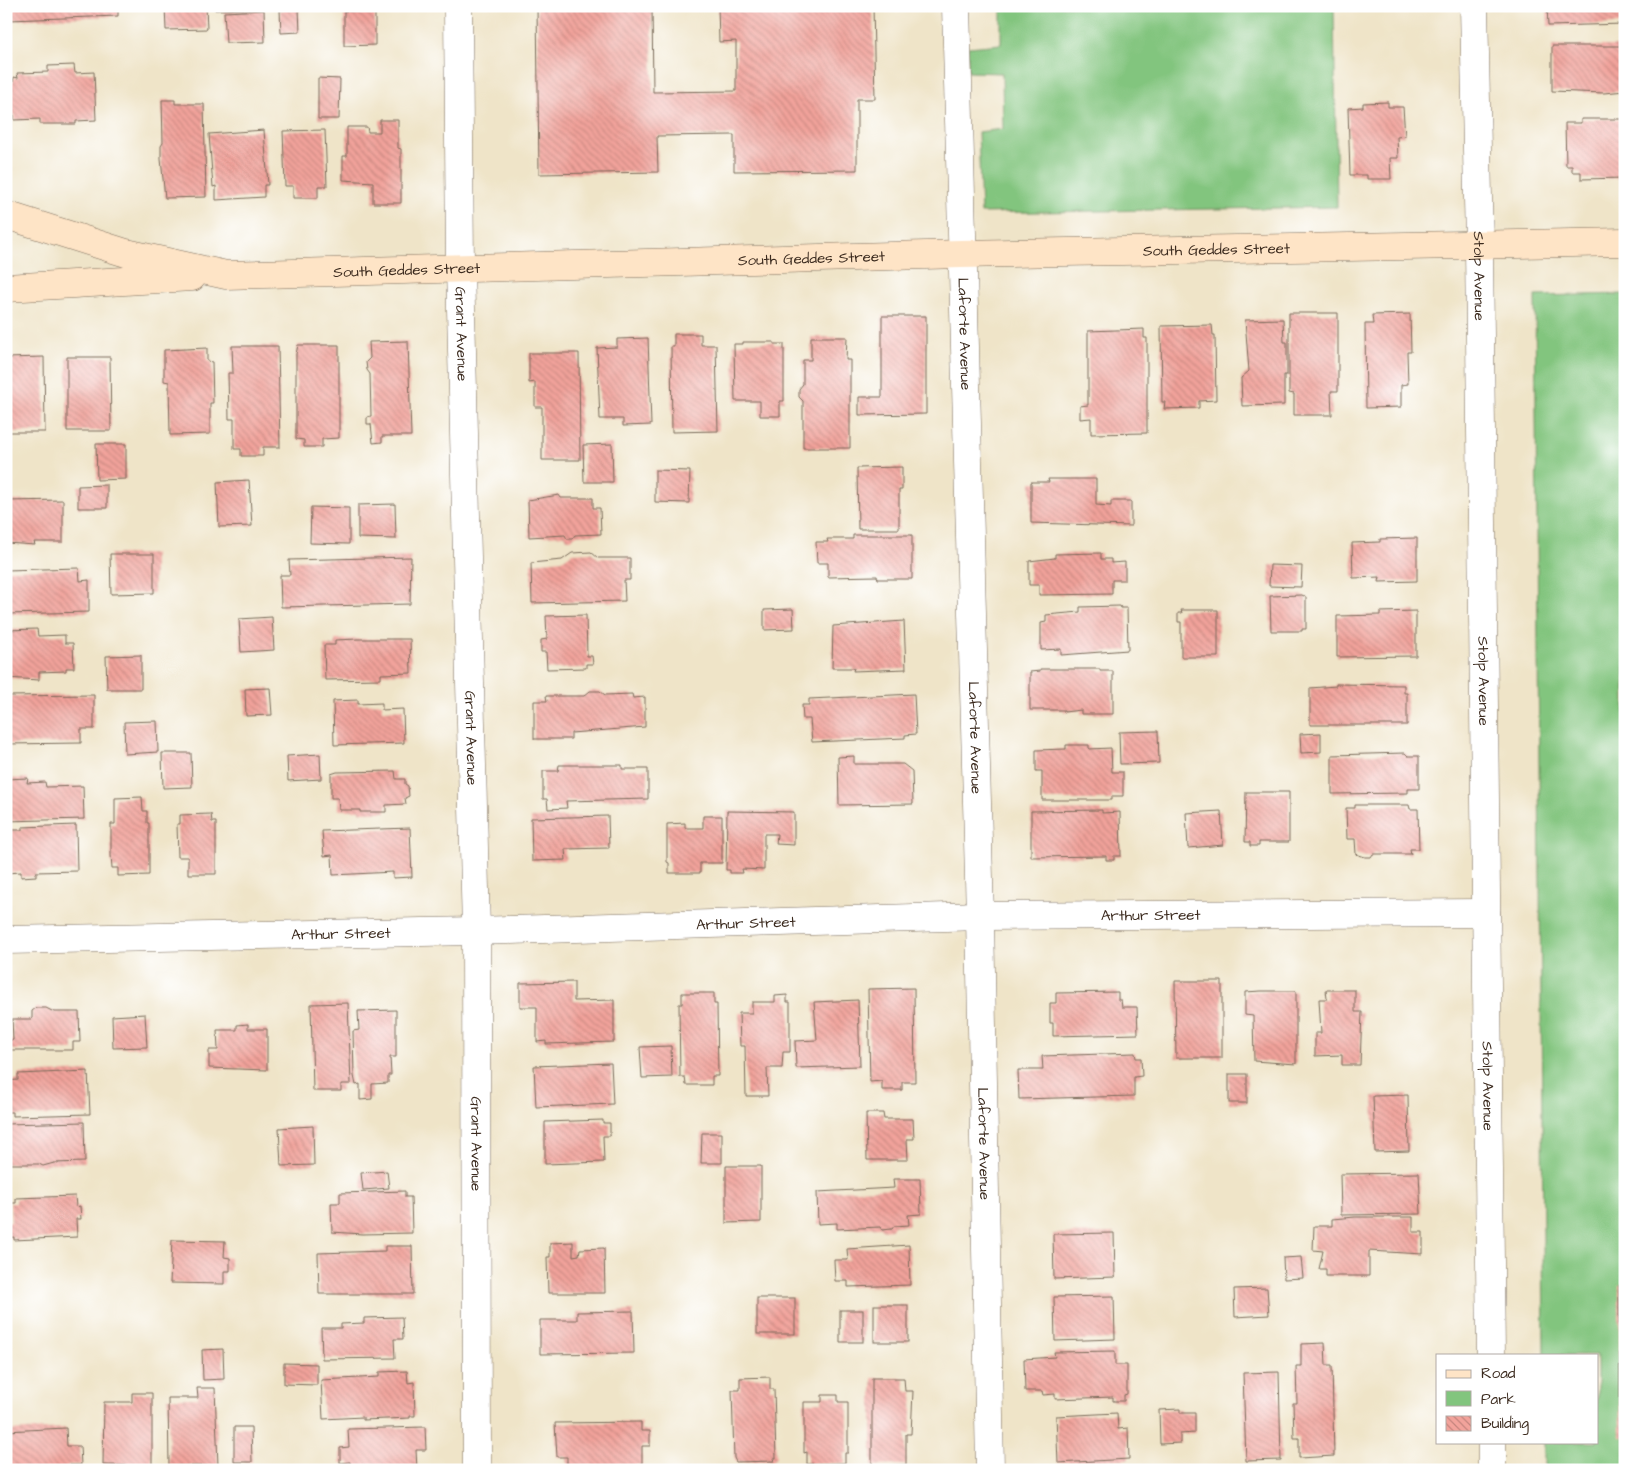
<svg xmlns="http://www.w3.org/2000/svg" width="1631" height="1476" font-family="'Architects Daughter',sans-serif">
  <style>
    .green { fill: #82c57e; stroke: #5e784e }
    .building { fill: url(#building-back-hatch) }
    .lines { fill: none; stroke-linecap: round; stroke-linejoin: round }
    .street-casing { stroke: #7a6b5a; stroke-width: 29 }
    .secondary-casing { stroke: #7a6b5a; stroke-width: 29 }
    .street { stroke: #fff; stroke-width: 28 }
    .secondary { stroke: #fee4c6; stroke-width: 28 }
    .labels { text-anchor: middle; stroke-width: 4.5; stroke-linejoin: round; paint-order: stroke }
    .street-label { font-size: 15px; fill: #3b2a1e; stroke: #fff }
  </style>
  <defs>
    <pattern id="building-back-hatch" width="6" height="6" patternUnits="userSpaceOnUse" patternTransform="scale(1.25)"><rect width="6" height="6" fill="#f2a39b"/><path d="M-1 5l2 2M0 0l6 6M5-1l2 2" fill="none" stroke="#c5857e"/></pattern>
  </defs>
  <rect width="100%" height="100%" fill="#fff"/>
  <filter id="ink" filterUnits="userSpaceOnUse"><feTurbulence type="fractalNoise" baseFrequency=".02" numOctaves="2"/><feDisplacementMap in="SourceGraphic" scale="10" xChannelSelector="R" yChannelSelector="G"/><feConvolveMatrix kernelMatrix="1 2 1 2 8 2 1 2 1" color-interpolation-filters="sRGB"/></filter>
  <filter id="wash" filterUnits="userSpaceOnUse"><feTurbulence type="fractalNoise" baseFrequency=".0096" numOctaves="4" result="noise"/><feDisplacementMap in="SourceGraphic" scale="20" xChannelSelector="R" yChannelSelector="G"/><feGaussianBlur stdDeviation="1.12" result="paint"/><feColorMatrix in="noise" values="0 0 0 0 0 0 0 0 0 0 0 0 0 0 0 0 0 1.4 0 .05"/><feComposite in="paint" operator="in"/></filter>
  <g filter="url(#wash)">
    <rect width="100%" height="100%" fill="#efe4c8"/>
    <g class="green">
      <polygon points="1001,6 1334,6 1337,207 981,213 978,132 1003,129 1002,73 968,72 968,47 1001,44"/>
      <polygon points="1625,294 1625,1470 1544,1470 1544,1442 1597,1442 1597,1355 1544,1355 1535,296"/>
    </g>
    <g id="blocks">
      <g class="building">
        <polygon points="6,6 118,6 118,16 9,20"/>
        <polygon points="165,6 206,6 207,29 166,30"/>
        <polygon points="214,6 249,6 250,9 215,10"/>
        <polygon points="537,6 652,6 653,92 736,91 736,41 719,42 718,6 873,6 875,99 857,99 857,170 734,171 734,135 657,136 658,172 539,174"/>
        <polygon points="1547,6 1625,6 1625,24 1548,26"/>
        <polygon points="299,9 300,32 281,33 280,10"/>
        <polygon points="264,10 265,42 226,43 224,12"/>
        <polygon points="344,11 375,11 375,45 344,46"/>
        <polygon points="1552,46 1625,46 1625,91 1604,93 1552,91"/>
        <polygon points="74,65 75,73 94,72 96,120 76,121 76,124 40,124 40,119 14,120 14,115 6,115 6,82 13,82 14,77 18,78 17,73 48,72 48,66"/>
        <polygon points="318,78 340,79 339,119 318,119"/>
        <polygon points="162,100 175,100 175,104 204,104 206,197 165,198 161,159 161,146 163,143"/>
        <polygon points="1388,102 1388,107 1403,107 1405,136 1397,137 1398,158 1390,158 1391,179 1367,179 1367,175 1350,175 1348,108 1363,107 1363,103"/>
        <polygon points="1581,119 1625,119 1625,178 1581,179 1581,172 1572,172 1572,166 1566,166 1565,123 1581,123"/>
        <polygon points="380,120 398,120 398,148 401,149 401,203 373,203 373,182 343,180 343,156 347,156 347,127 367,127 368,132 380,132"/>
        <polygon points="264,130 268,185 264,185 264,197 216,200 216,186 213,187 209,134"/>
        <polygon points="325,130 327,186 318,186 318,198 293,198 293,186 285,186 283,131"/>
        <polygon points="1289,313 1338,313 1338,391 1331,391 1332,415 1294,415 1294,394 1289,393"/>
        <polygon points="1410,314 1411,352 1407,352 1408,384 1401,385 1401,407 1366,408 1365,324 1373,324 1372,315"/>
        <polygon points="882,316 926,316 926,414 859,415 859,397 882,397"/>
        <polygon points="1283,319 1284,342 1287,342 1287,375 1284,375 1284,405 1242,406 1241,378 1249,371 1245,320"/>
        <polygon points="1212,325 1213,335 1215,335 1216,400 1199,401 1199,408 1164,409 1165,402 1162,402 1161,326"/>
        <polygon points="1144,329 1144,338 1147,338 1147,433 1091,434 1091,418 1080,419 1080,406 1088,405 1088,331"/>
        <polygon points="674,334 701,334 701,345 716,345 718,431 672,432 671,346 674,346"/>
        <polygon points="811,337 847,337 846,360 850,360 850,448 803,448 803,401 799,397 799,389 803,384 803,360 811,360"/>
        <polygon points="648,338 651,425 623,426 623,419 600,419 597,348 617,347 617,339"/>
        <polygon points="408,341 411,436 382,436 382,442 373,443 371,424 367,424 367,417 371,416 370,374 367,370 366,362 370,358 369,342"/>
        <polygon points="743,342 774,342 774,344 784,344 784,401 780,401 780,416 760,416 760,401 735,401 734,344 743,344"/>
        <polygon points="298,345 339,345 339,438 322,439 322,447 304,447 304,440 296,439 296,354"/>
        <polygon points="232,346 278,346 280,447 263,447 263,456 241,456 241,449 234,449 234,419 229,419 228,373 233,373"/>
        <polygon points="207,348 207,361 212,362 213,403 210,403 210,434 170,435 169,382 164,381 164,350"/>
        <polygon points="529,353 579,353 580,460 542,460 542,407 535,407 535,382 529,383"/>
        <polygon points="44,357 45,432 6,432 6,358"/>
        <polygon points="67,357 110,357 111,431 67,431"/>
        <polygon points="96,444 126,444 126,479 97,480"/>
        <polygon points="612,444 613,482 584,482 583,445"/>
        <polygon points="902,467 902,490 899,490 899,529 858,529 857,468"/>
        <polygon points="655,470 690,471 689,503 655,502"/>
        <polygon points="1048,479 1096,479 1096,505 1111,506 1111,501 1131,501 1131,526 1031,523 1031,482 1049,482"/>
        <polygon points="249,480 252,526 219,527 217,482"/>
        <polygon points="107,485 107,508 78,508 78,486"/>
        <polygon points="559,495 561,498 593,498 593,508 600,508 601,534 575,535 572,539 567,539 565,535 529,537 528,500"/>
        <polygon points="63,500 63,542 34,542 35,545 6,543 6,501"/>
        <polygon points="395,504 396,539 358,538 358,505"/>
        <polygon points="311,507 349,508 349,544 310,543"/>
        <polygon points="853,535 912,535 912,579 878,579 877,576 828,577 828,563 817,563 816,542 828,542 827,539 853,539"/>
        <polygon points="1417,538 1417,581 1379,582 1380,577 1353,578 1352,543 1380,542 1380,539"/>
        <polygon points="591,552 598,558 630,558 630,580 624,580 625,601 532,603 531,563 562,560 572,553"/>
        <polygon points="1101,553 1101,559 1111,559 1111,563 1125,562 1125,580 1112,580 1112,594 1039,595 1039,585 1029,585 1029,561 1055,558 1055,554"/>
        <polygon points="110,554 154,554 154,593 111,594"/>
        <polygon points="411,557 410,604 281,607 280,575 290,575 289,560"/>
        <polygon points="1270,565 1302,566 1301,587 1269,586"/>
        <polygon points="79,568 80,581 89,580 89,612 6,614 6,570"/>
        <polygon points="1302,595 1306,597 1306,629 1302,629 1302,631 1271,631 1270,596"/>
        <polygon points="1120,606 1121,608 1127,608 1128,650 1061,655 1061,649 1041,650 1041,623 1046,622 1046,615 1080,612 1080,607"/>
        <polygon points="793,609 794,629 764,630 764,610"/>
        <polygon points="1181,610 1218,610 1218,657 1181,657 1181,622 1178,622 1178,613 1182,613"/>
        <polygon points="1416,611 1416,656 1337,657 1337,616 1380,615 1380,612"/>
        <polygon points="586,615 587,656 592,656 593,664 586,664 586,668 547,669 546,652 541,652 541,640 547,639 546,616"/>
        <polygon points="272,617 274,650 241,652 239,619"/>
        <polygon points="904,621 906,669 853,671 854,668 832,668 833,626"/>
        <polygon points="37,629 38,636 65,635 65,643 73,643 74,668 66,668 66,671 39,672 39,680 6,678 6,630"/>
        <polygon points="358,639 410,639 411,673 381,674 381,679 325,680 324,645 335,645 335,640"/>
        <polygon points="141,655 141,689 107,689 106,656"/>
        <polygon points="1040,669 1100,669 1100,671 1113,671 1113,714 1081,714 1081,710 1064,712 1064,710 1030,710 1030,672 1040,671"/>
        <polygon points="1336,684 1404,685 1404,693 1407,693 1407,725 1310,725 1310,688 1336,686"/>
        <polygon points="270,688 272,715 246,716 245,689"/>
        <polygon points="590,691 600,691 605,695 632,694 633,698 645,697 645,727 571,733 571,739 534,739 534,701 547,701 546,696 584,696"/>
        <polygon points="914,694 916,734 905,735 905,738 812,742 810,719 803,719 802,705 809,705 809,699"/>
        <polygon points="94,695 94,729 81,729 81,743 6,744 6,696"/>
        <polygon points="358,700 358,704 382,703 382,710 403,709 404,743 334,745 333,701"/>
        <polygon points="157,721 158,752 125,754 124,722"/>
        <polygon points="1158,731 1159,763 1120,764 1119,732"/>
        <polygon points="1321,733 1321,752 1301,753 1300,734"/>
        <polygon points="1066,745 1089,745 1089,749 1111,748 1112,772 1123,772 1123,796 1112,796 1112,800 1042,800 1042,771 1036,771 1036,750 1066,749"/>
        <polygon points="162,753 191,753 192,787 163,788"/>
        <polygon points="1405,753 1408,756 1419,756 1419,789 1408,789 1408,793 1332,794 1332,755"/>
        <polygon points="320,754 321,779 288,781 287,756"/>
        <polygon points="854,756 854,764 903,764 912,771 913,804 839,805 838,757"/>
        <polygon points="559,765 622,765 622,769 648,769 648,799 566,801 567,808 548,809 547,799 543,799 543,771 558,771"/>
        <polygon points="395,771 396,779 405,779 405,784 408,786 409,796 405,798 406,804 386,805 386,812 360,812 360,810 339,810 338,798 331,798 331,774 337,772"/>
        <polygon points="28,778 27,783 45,782 46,787 83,786 84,819 6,821 6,779"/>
        <polygon points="1246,792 1289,792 1289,842 1259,842 1259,846 1250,846 1250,842 1245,842"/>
        <polygon points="142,797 143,811 147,811 147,823 149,823 149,875 118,876 118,868 112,868 111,855 111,824 115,824 115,798"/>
        <polygon points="1355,805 1409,805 1410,809 1418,809 1419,849 1410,849 1411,854 1373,854 1371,857 1365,857 1356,854 1355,839 1347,839 1346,808 1355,808"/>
        <polygon points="1102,810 1102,813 1120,812 1121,856 1114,856 1114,860 1106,860 1106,856 1031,857 1031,811"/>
        <polygon points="727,811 794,812 794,845 776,844 777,834 764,834 764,870 742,869 743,873 730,873 730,870 726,870"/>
        <polygon points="1221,811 1223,845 1188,848 1186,813"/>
        <polygon points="211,814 212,822 216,822 216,874 188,874 188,857 178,857 177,824 180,824 180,815"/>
        <polygon points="608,816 609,848 565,849 566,860 532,861 531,818"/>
        <polygon points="703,816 722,816 722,863 700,863 700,873 669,873 669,863 667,862 667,824 685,823 685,828 703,828"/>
        <polygon points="76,825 77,871 36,872 36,876 21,877 21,872 6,873 7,830 22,830 22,827"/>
        <polygon points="410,828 412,877 393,878 393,872 333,875 332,855 324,856 322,831"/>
        <polygon points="1175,981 1222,981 1222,1058 1176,1058"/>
        <polygon points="574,982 574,1001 614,1000 614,1042 546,1044 546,1041 537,1042 537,1007 520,1007 520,983"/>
        <polygon points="914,988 915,1082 902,1082 902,1090 882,1090 882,1081 870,1082 868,989"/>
        <polygon points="1326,990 1355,990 1355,1012 1362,1012 1360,1065 1342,1065 1342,1055 1315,1056 1315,1033 1321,1033 1319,999 1327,999"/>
        <polygon points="1261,991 1296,991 1296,1064 1254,1061 1253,1016 1245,1015 1245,992"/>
        <polygon points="1118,992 1118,1000 1121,1000 1122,1007 1137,1007 1138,1034 1053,1036 1053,1023 1050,1023 1050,1003 1056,1003 1056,993"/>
        <polygon points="682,993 714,993 714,1004 717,1004 718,1076 712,1076 712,1085 686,1085 685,1077 680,1077 679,1004 682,1004"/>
        <polygon points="787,995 787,1002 790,1002 790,1052 783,1052 782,1068 767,1068 768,1096 746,1096 745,1046 740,1046 739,1013 752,1013 752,1002 775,1002 775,996"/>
        <polygon points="858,1000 860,1066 796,1068 795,1041 817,1040 814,1002"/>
        <polygon points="348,1003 351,1084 341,1084 341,1091 313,1091 311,1004"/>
        <polygon points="36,1008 46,1008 54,1012 79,1012 80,1042 73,1042 73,1050 9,1050 9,1040 13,1040 12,1019 32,1019 32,1011"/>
        <polygon points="396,1010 396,1057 390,1057 391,1075 388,1075 388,1083 372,1084 372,1099 360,1100 360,1084 356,1085 354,1076 353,1031 359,1030 358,1011"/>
        <polygon points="145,1014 147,1047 113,1048 112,1016"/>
        <polygon points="248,1024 248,1029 267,1029 267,1070 209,1068 209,1050 218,1050 217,1030 237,1030 237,1025"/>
        <polygon points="671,1046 672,1077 642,1078 640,1047"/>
        <polygon points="1135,1053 1136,1058 1141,1058 1142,1076 1134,1077 1134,1096 1019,1099 1018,1070 1043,1070 1042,1056"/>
        <polygon points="611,1063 613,1104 536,1107 534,1066"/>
        <polygon points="88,1071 90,1114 12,1116 12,1112 6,1112 7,1081 18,1080 18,1074"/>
        <rect x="1229" y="1074" width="18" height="29"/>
        <polygon points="1408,1095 1409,1151 1375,1152 1373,1096"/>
        <polygon points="866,1113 883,1113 884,1119 913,1119 914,1139 907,1139 908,1160 867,1160"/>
        <polygon points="603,1120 603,1123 610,1123 610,1136 603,1136 604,1162 545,1164 545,1122"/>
        <polygon points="84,1122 85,1162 54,1163 43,1166 39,1164 6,1164 6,1124"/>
        <polygon points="313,1126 314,1165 281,1166 279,1128"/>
        <polygon points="702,1133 722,1133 722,1163 701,1163"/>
        <polygon points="726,1166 761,1166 761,1222 726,1223"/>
        <polygon points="387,1171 389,1188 363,1190 361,1173"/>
        <polygon points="1419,1173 1421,1214 1341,1215 1340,1174"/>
        <polygon points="893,1179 920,1179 921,1214 908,1215 909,1225 894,1226 892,1229 882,1230 880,1227 837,1229 837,1223 818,1224 817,1192 894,1188"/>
        <polygon points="405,1191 405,1197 411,1197 412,1233 362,1234 332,1232 331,1203 340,1203 340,1193"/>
        <polygon points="75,1196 76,1207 80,1206 81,1219 76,1219 77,1237 14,1240 14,1237 6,1238 6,1222 11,1222 10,1203 16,1203 16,1198"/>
        <polygon points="1355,1217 1413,1217 1413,1232 1423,1232 1423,1254 1369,1251 1369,1276 1326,1276 1326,1269 1319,1269 1323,1251 1313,1250 1314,1226 1332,1226 1332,1219"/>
        <polygon points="1114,1233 1115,1277 1054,1279 1053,1234"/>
        <polygon points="172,1240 225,1241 224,1257 230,1258 230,1271 224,1271 224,1284 170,1283"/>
        <polygon points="573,1242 573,1256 579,1255 580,1249 604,1248 605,1293 548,1293 547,1257 550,1257 550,1243"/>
        <polygon points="909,1245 910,1285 848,1287 848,1281 835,1281 834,1260 848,1260 847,1249"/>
        <polygon points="385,1246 412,1246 413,1294 319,1294 318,1253 385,1251"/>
        <polygon points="1301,1257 1303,1278 1284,1279 1283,1258"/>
        <polygon points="1619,1285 1625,1285 1625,1437 1620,1437"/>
        <polygon points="1267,1288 1269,1315 1235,1317 1234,1289"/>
        <polygon points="1114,1296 1115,1339 1055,1341 1054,1297"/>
        <rect x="757" y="1298" width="38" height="36"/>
        <rect x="874" y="1305" width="34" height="37"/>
        <rect x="840" y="1310" width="23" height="32"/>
        <polygon points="633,1311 634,1353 540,1354 540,1320 577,1320 577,1312"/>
        <polygon points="402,1317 403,1339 394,1339 395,1358 322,1359 321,1328 341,1328 341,1324 364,1323 364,1318"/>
        <polygon points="1325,1343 1326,1365 1332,1365 1334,1456 1299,1458 1299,1438 1294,1438 1293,1403 1297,1403 1296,1366 1301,1366 1301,1344"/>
        <polygon points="223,1349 224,1379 203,1380 202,1350"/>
        <polygon points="1115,1351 1115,1365 1127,1365 1127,1394 1124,1395 1124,1401 1113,1401 1113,1397 1055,1399 1055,1394 1043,1395 1042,1391 1025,1391 1024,1359 1055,1357 1054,1352"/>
        <polygon points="284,1363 317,1364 317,1385 284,1384"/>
        <polygon points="407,1371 408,1383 414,1382 415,1416 410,1416 410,1418 363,1420 363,1417 323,1419 321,1380 379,1377 379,1372"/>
        <polygon points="1279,1372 1281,1460 1246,1461 1243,1373"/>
        <polygon points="770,1377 770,1389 774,1389 776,1458 773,1458 774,1461 736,1462 734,1458 732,1390 740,1390 740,1378"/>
        <polygon points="872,1378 904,1378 905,1391 913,1391 911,1434 906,1434 906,1465 872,1466"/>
        <polygon points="197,1388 215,1388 218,1466 169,1466 168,1398 198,1398"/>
        <polygon points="132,1393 152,1393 152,1466 103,1465 104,1402 132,1402"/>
        <polygon points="822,1395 838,1395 838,1402 848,1402 848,1453 845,1453 845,1463 807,1464 807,1452 804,1453 804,1402 822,1402"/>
        <polygon points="1180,1409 1180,1413 1195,1413 1195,1433 1180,1434 1180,1443 1160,1444 1159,1410"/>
        <polygon points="1117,1413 1118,1429 1128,1428 1129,1459 1058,1463 1056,1416"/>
        <polygon points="641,1422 641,1431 650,1431 650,1446 642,1446 642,1465 592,1469 592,1466 567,1467 567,1457 557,1457 555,1423"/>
        <polygon points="234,1427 251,1427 252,1462 234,1462"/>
        <polygon points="425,1427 426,1450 416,1450 417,1470 350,1470 350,1462 340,1463 340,1448 349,1447 348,1429"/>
        <polygon points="66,1428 67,1446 80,1446 81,1465 68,1465 68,1470 7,1470 6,1431"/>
      </g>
    </g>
  </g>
  <g filter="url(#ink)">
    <use href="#blocks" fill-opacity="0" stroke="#7a6b5a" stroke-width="1"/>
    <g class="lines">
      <defs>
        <g id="street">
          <path id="s1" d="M458,6l2,261 16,664 1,539"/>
          <path id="s2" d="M956,6l24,910 10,554"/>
          <path id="s3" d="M1474,6l5,239 12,1110"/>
          <path id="s4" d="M6,940l470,-9 504,-15 506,-3"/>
          <polyline points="1492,1442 1492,1470"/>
        </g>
        <g id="secondary">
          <path id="s5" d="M6,215l120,38 100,22 735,-21 664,-12"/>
          <polyline points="6,288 192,277"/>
        </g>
      </defs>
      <use href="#street" class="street-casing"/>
      <use href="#secondary" class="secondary-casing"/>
      <use href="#street" class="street"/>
      <use href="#secondary" class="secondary"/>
    </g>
  </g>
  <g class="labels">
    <g class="street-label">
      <text dy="5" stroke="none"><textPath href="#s5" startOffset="1219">South Geddes Street</textPath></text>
      <text dy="5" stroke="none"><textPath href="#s5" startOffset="814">South Geddes Street</textPath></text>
      <text dy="5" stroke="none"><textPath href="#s5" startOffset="409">South Geddes Street</textPath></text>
      <text dy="5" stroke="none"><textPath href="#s3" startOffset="270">Stolp Avenue</textPath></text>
      <text dy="5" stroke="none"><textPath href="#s1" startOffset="328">Grant Avenue</textPath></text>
      <text dy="5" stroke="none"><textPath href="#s2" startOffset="328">Laforte Avenue</textPath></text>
      <text dy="5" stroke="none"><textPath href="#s3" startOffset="675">Stolp Avenue</textPath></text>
      <text dy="5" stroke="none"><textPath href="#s1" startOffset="732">Grant Avenue</textPath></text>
      <text dy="5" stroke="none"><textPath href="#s2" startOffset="732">Laforte Avenue</textPath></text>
      <text dy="5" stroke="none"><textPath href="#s4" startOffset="1145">Arthur Street</textPath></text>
      <text dy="5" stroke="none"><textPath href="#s4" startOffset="740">Arthur Street</textPath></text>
      <text dy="5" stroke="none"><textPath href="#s4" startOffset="335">Arthur Street</textPath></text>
      <text dy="5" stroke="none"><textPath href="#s3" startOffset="1080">Stolp Avenue</textPath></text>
      <text dy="5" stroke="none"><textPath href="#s1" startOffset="1138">Grant Avenue</textPath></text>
      <text dy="5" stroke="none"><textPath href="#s2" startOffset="1138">Laforte Avenue</textPath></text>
    </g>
  </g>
  <rect width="1631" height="1476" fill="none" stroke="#fff" stroke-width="25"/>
  <rect x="1436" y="1354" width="162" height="90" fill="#ffffff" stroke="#b1aaa5"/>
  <rect x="1446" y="1370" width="25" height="8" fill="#fee4c6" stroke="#b1aaa5"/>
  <text x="1481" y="1378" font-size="15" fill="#3b2a1e">Road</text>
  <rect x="1446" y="1391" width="25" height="15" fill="#82c57e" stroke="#b1aaa5"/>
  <text x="1481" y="1404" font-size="15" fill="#3b2a1e">Park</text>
  <rect x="1446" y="1416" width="25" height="15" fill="url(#building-back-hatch)" stroke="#b1aaa5"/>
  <text x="1481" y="1428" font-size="15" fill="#3b2a1e">Building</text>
</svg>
